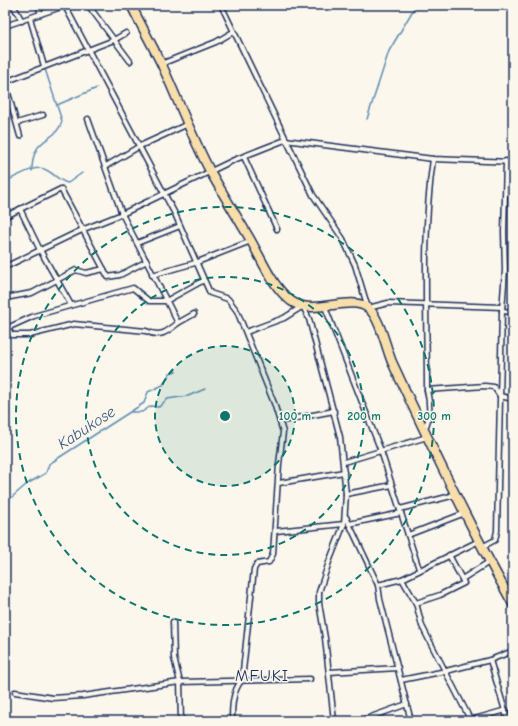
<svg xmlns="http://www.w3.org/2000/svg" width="518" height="726" font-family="'Comic Neue',sans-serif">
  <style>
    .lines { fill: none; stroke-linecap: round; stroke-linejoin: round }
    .stream { stroke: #5f8db4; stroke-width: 1.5 }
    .street-casing { stroke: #1b2f5e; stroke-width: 7 }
    .highway-casing { stroke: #1b2f5e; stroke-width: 11 }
    .street { stroke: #fbf7ec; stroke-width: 4 }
    .highway { stroke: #f8deab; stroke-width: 8 }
    .ring { fill: none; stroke: #0f766e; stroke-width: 2; stroke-dasharray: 7 5 }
    .labels { text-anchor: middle; stroke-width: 3; stroke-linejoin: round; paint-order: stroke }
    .water-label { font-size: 16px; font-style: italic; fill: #385682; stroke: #fbf7ec }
    .neighbourhood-label { font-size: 16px; letter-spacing: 1px; fill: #1b2f5e; stroke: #fbf7ec }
    .centre { fill: #0f766e; stroke: #fbf7ec; stroke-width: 2 }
    .ring-label { font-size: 12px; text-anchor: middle; font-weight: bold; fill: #0f766e; stroke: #fbf7ec; stroke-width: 3; stroke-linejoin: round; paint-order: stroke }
  </style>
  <rect width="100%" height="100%" fill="#fbf7ec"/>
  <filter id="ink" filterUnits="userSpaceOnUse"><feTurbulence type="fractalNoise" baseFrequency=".025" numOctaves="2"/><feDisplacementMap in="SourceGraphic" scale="8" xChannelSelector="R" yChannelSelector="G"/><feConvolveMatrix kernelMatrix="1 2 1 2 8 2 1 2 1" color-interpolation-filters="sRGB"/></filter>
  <g filter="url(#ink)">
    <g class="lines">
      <g class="stream">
        <polyline points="57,105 97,88"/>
        <polyline points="367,119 389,51 416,5"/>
        <path d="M32,171c0,-37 24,-27 30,-50l-17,-52"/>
        <path d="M5,181c11,-3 28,-16 39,-12 9,3 14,12 24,14l14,-10"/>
        <polyline points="131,412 142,412 151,406 159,407 167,399 188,396 205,389"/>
        <polyline points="5,503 27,484 46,473 49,464 144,403 148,392 163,385 170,373 176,371"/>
      </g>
      <defs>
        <g id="street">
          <polyline points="13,5 22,21"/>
          <polyline points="38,5 41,14"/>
          <polyline points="88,5 130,61"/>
          <polyline points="221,5 313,195 343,239 355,265 368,308 388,303 502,307"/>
          <path d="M65,6l110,208 35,79 18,6 9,12 37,92 9,29 -4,32 -6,90 -4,8 -12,2 -3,5 -12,111c-10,11 -10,28 -10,41"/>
          <polyline points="30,18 44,66"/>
          <polyline points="5,26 67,5"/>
          <polyline points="161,64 216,42 233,32"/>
          <polyline points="5,82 114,40 126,33"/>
          <polyline points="5,82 20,136"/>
          <polyline points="88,119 122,214 178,323 194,314"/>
          <polyline points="17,123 43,115"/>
          <polyline points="244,157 277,229"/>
          <polyline points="106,166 140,146 188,124"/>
          <polyline points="20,209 40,250 71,305"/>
          <polyline points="6,216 61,189 108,277 120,275 147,261"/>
          <polyline points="137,243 180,226"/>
          <polyline points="5,267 84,229 122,214 234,160 285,140 433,159 513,162"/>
          <polyline points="152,275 195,263 251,241"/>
          <polyline points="5,298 32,293 76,270 86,273 104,269"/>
          <polyline points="325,307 381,451 419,569"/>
          <polyline points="502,311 513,312"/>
          <path d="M5,324l7,11h18l44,-11 72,7c14,7 21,1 32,-8"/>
          <polyline points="5,329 34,316 133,288 149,301 166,301 204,280"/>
          <polyline points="246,332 284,318 303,306 309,319 340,437 346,494 344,524 329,562 319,592 319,603 325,638 334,721"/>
          <path d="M427,390c0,-77 -5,-155 6,-231"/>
          <polyline points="281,421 334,411"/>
          <path d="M424,430c7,-12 6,-27 3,-40l58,-4 9,1 6,9 13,3"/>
          <polyline points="344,462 427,437"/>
          <polyline points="279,483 344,472"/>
          <polyline points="346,494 392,485"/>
          <polyline points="400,509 455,495"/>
          <polyline points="346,517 378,585 402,579 479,541"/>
          <polyline points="349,524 401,513"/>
          <polyline points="276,531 344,524"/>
          <polyline points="408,535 465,513"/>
          <polyline points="482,547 495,540 497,531 502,311 505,270 504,232 506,161"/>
          <polyline points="402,579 416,603 422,626 428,638 470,719"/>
          <polyline points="462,579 489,562"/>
          <polyline points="378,585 380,599 411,721"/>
          <polyline points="416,603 440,595 464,583 449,555"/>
          <polyline points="173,622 174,658 180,682 181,721"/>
          <polyline points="490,660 508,721"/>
          <polyline points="329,672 398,668"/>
          <polyline points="401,680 446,671 490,660 513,651"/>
          <polyline points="15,692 53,698 83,696 180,682 310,679"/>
          <polyline points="360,721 407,704"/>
          <polyline points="467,721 506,710"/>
        </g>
        <path id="highway" d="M131,5c10,20 21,40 31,60 16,35 30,72 48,106 13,23 27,46 40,68 12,21 22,47 41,62 22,16 59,-7 77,7 12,9 18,40 24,54 38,82 77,164 121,242"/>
      </defs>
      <use href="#street" class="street-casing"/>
      <use href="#highway" class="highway-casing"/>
      <use href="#street" class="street"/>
      <use href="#highway" class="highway"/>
    </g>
  </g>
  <circle cx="225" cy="416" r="70" fill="#0f766e" fill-opacity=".12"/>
  <g class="ring">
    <circle cx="225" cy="416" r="70"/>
    <circle cx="225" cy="416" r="139"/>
    <circle cx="225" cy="416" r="209"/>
  </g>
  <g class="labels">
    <g class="water-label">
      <text transform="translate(86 427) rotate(-33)" y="6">Kabukose</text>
    </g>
    <g class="neighbourhood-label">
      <text x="262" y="681">MFUKI</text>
    </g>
  </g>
  <circle cx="225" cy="416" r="6" class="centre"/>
  <g class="ring-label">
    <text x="295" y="420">100 m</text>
    <text x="364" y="420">200 m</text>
    <text x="434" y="420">300 m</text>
  </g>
  <rect width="518" height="726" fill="none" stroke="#fbf7ec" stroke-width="20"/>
  <rect x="10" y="10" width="498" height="706" fill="none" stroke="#1b2f5e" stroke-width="1.5" filter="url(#ink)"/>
</svg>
